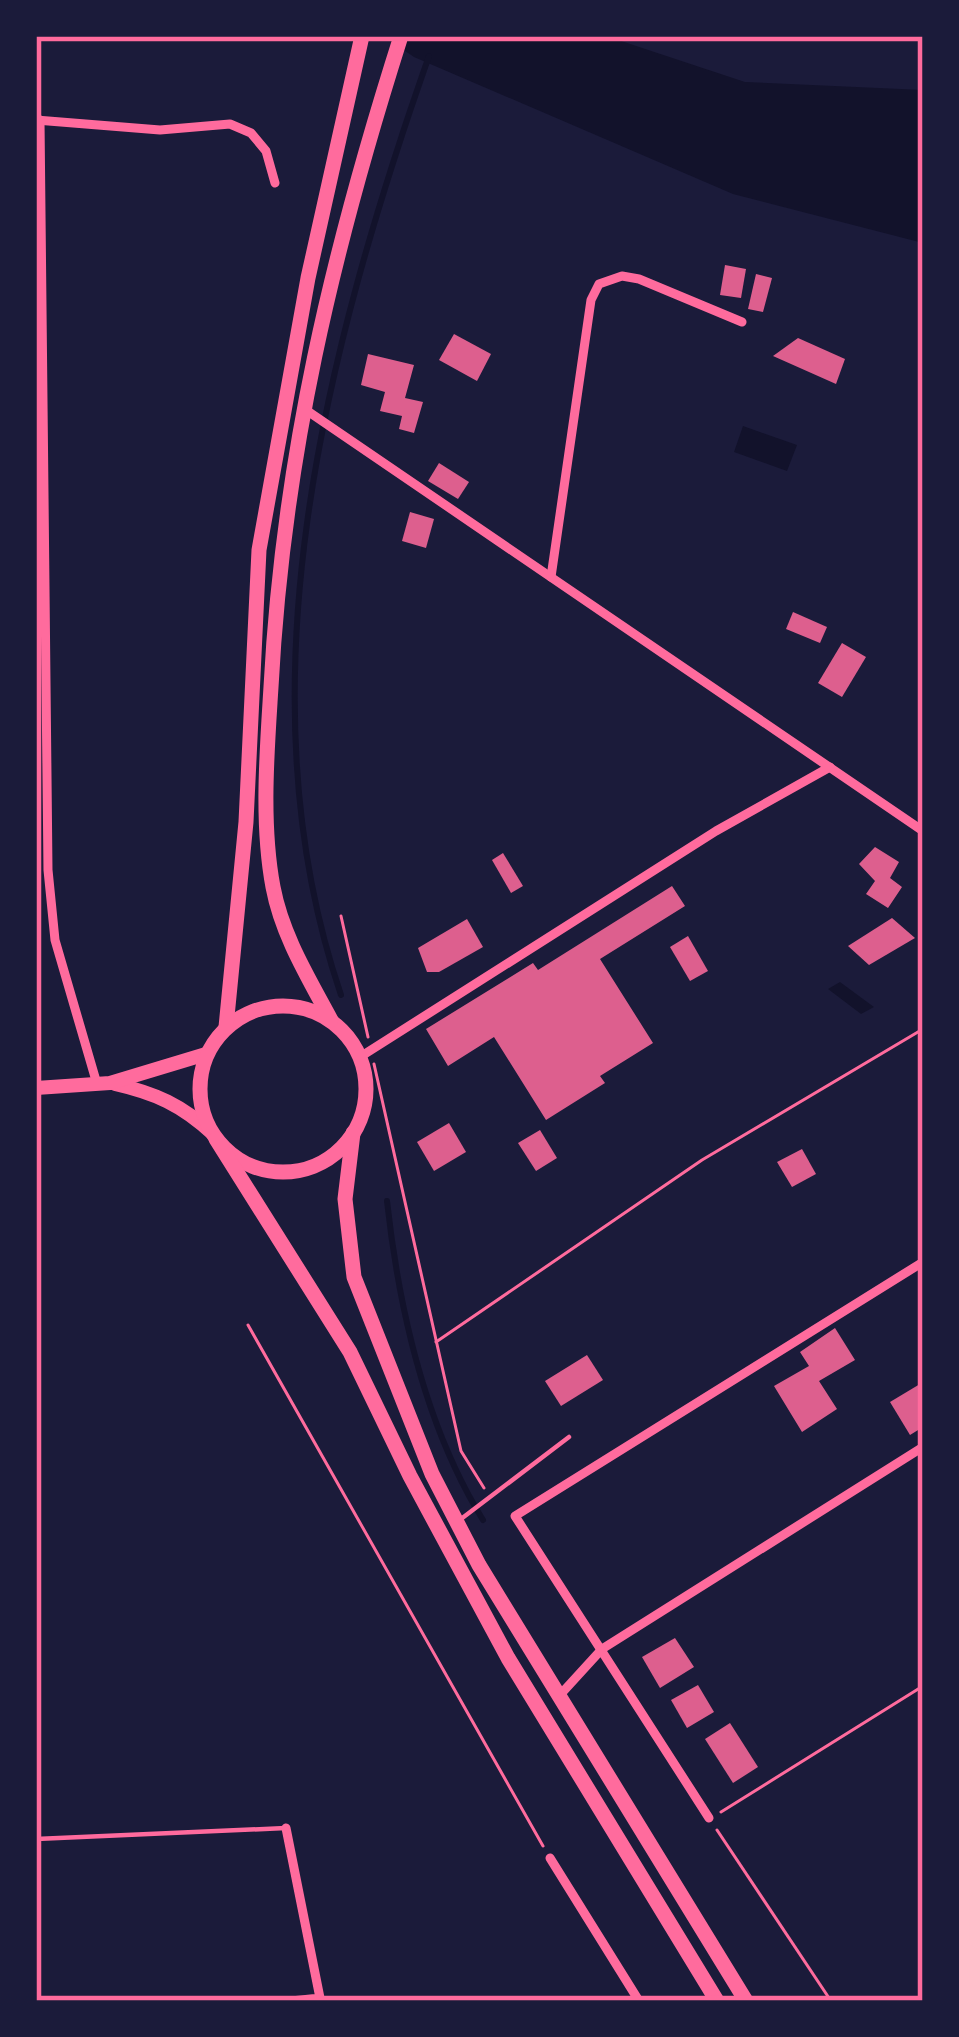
<svg xmlns="http://www.w3.org/2000/svg" width="959" height="2037" font-family="Figtree,sans-serif">
  <style>
    .water { fill: #12122b }
    .lines { fill: none; stroke-linecap: round; stroke-linejoin: round }
    .stream { stroke: #12122b; stroke-width: 6 }
    .building { fill: #dd5f8e }
    .path { stroke: #ff6b9d; stroke-width: 3 }
    .service { stroke: #ff6b9d; stroke-width: 4.5 }
    .minor { stroke: #ff6b9d; stroke-width: 9 }
    .secondary { stroke: #ff6b9d; stroke-width: 14 }
    .primary { stroke: #ff6b9d; stroke-width: 15 }
    .neatline { fill: none; stroke: #ff6b9d; stroke-width: 4.5 }
  </style>
  <rect width="100%" height="100%" fill="#1b1b3a"/>
  <g class="water">
    <polygon points="383,36 606,36 745,82 923,90 923,243 733,194 414,57"/>
    <polygon points="743,426 797,445 787,471 734,452"/>
    <polygon points="840,982 874,1007 861,1014 828,989"/>
  </g>
  <g class="lines">
    <g class="stream">
      <path d="M341,995c-104,-306 -15,-646 88,-939"/>
      <path d="M387,1201c12,109 38,225 96,319"/>
    </g>
  </g>
  <g class="building">
    <polygon points="725,265 746,269 741,298 720,295"/>
    <polygon points="756,274 772,278 763,312 748,309"/>
    <polygon points="454,334 491,354 477,381 439,360"/>
    <polygon points="798,338 845,359 836,384 773,356"/>
    <polygon points="368,354 414,365 405,398 423,402 414,433 399,429 402,416 380,411 385,392 361,385"/>
    <polygon points="439,463 469,482 458,499 428,481"/>
    <polygon points="410,512 434,519 426,548 402,541"/>
    <polygon points="793,612 827,627 820,643 786,629"/>
    <polygon points="842,643 866,657 842,697 818,683"/>
    <polygon points="875,847 899,862 890,878 902,887 888,908 866,894 875,881 859,864"/>
    <polygon points="503,853 523,886 511,893 492,860"/>
    <polygon points="672,886 685,906 600,959 653,1043 600,1076 605,1083 546,1120 494,1037 448,1066 426,1029 533,963 538,970"/>
    <polygon points="892,918 915,938 869,965 848,946"/>
    <polygon points="467,919 483,947 439,972 427,972 418,948"/>
    <polygon points="688,936 708,971 690,981 670,947"/>
    <polygon points="449,1123 466,1152 434,1171 417,1142"/>
    <polygon points="540,1130 557,1158 536,1171 518,1143"/>
    <polygon points="802,1149 816,1174 792,1187 777,1162"/>
    <polygon points="835,1328 855,1360 819,1381 837,1409 802,1432 774,1386 809,1366 800,1352"/>
    <polygon points="587,1355 603,1380 561,1406 545,1381"/>
    <polygon points="920,1384 923,1427 910,1435 890,1402"/>
    <polygon points="675,1638 694,1667 660,1688 642,1657"/>
    <polygon points="698,1685 714,1712 687,1728 671,1700"/>
    <polygon points="730,1723 758,1767 733,1783 705,1739"/>
  </g>
  <g class="lines">
    <g class="path">
      <polyline points="341,916 368,1037"/>
      <polyline points="374,1064 461,1451 484,1488"/>
      <polyline points="248,1325 543,1846"/>
      <polyline points="436,1342 702,1160 923,1029"/>
      <polyline points="721,1812 923,1686"/>
      <polyline points="717,1830 831,2001"/>
    </g>
    <g class="service">
      <polyline points="461,1519 569,1437"/>
      <polyline points="36,1839 286,1828"/>
    </g>
    <g class="minor">
      <polyline points="36,120 160,130 230,124 251,133 266,151 275,183"/>
      <polyline points="40,120 48,870 55,940 97,1084"/>
      <polyline points="306,410 923,831"/>
      <polyline points="551,577 591,300 599,284 622,276 639,279 742,322"/>
      <polyline points="360,1057 716,831 830,767"/>
      <polyline points="560,1695 602,1649 923,1447"/>
      <polyline points="709,1818 515,1516 923,1262"/>
      <polyline points="286,1828 320,1998 291,2001"/>
      <polyline points="550,1858 639,2001"/>
      <polyline points="918,2001 923,1998"/>
    </g>
    <g class="secondary">
      <path d="M115,1084c40,9 67,21 98,50"/>
      <polyline points="36,1088 110,1083 206,1054"/>
    </g>
    <g class="primary">
      <circle cx="283" cy="1089" r="83"/>
      <path d="M331,1020c-23,-43 -49,-85 -58,-133 -12,-64 -6,-136 -2,-200 12,-229 61,-434 130,-651"/>
      <polyline points="226,1027 246,822 259,550 308,278 362,36"/>
      <polyline points="353,1133 345,1199 354,1277 432,1474 479,1565 746,2001"/>
      <polyline points="216,1139 350,1352 410,1476 508,1658 717,2001"/>
    </g>
  </g>
  <rect width="959" height="2037" fill="none" stroke="#1b1b3a" stroke-width="78"/>
  <rect x="39" y="39" width="881" height="1959" class="neatline"/>
</svg>
